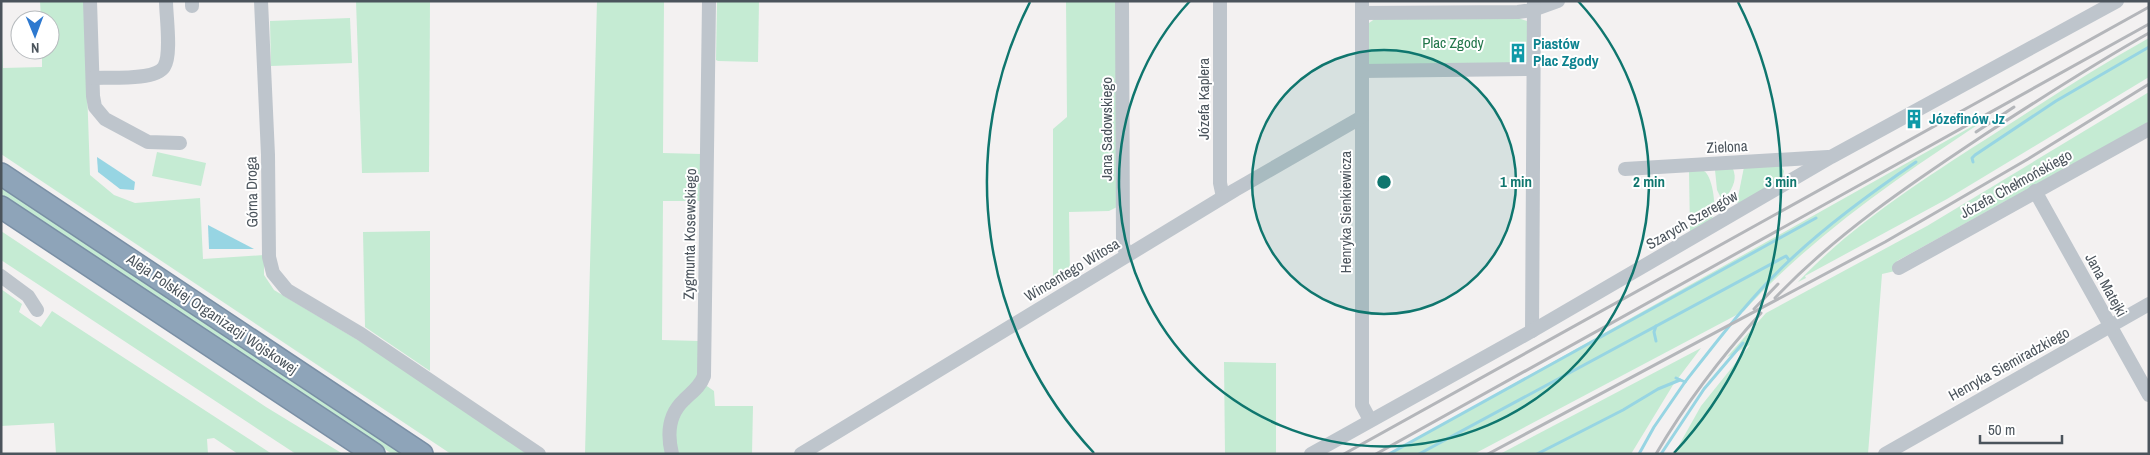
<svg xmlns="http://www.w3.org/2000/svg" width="2150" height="455" font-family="'Archivo Narrow',sans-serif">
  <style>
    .green { fill: #c5ebd3 }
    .water { fill: #97d5e3 }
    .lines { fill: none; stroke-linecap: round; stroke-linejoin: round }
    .stream { stroke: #97d5e3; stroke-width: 3 }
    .highway-casing { stroke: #7a8fa5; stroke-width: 24 }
    .minor { stroke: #bec5cc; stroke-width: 14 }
    .highway { stroke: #8ea4b9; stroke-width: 21 }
    .rail { stroke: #b4b6ba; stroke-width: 3 }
    .ring { fill: none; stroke: #0f766e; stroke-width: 2.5 }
    .labels { text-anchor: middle; stroke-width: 4; stroke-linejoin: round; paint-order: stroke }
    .park-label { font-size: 15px; fill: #22764a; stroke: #fff }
    .culture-label { font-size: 15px; font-weight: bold; fill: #0d838f; stroke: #fff; text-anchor: start }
    .street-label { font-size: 15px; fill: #4b545c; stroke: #fff }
    .centre { fill: #0f766e; stroke: #fff; stroke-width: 2.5 }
    .ring-label { font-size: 15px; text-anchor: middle; font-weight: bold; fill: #0f766e; stroke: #fff; stroke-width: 4; stroke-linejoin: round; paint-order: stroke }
  </style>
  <rect width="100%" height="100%" fill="#f3f1f1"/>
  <g class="green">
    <polygon points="40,1 84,1 90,175 114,195 135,203 200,198 203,259 264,255 264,275 274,290 383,355 531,454 451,454 1,154 1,20 3,68 42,67 42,50 50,50 50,20 41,20"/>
    <polygon points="356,1 430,1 429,172 362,173"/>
    <polygon points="597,1 664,1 663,153 702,154 702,201 663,201 662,340 700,341 698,378 683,396 670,454 585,454"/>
    <polygon points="717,1 759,1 758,62 718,61 716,60"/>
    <polygon points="1066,1 1118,1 1119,206 1109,211 1069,212 1070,279 1053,286 1053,129 1067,117"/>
    <polygon points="350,18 352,63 271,66 270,21"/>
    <polygon points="1376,18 1518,18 1527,21 1528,61 1526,65 1368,66 1369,23"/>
    <path d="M2149,38v39l-202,122 -142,77 1,2 -8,4c57,-60 129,-105 199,-150 50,-32 100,-65 152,-94z"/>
    <polygon points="2149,92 2149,122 1897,261 1895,271 1882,274 1868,454 1674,454 1701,406 1750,345 1727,357 1766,313 1927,226"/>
    <path d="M1994,114c-88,58 -178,118 -250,197l-270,143h-85z"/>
    <polygon points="157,152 206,163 201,186 152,176"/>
    <polygon points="1779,163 1784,171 1782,180 1739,204 1737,202 1744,167"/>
    <path d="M1732,167c6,11 1,20 -5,29l-6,2 -4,-8 -2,-20z"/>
    <path d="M1689,171h15c9,5 14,42 7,49 -5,5 -15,9 -21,12z"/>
    <polygon points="1,186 404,454 392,454 360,432 1,194"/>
    <polygon points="1,231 266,407 343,454 296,454 1,260"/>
    <polygon points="430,231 430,371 365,327 363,232"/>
    <polygon points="1,289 22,304 19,312 41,327 52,311 272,454 238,454 214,438 207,439 208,454 56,454 54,423 1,426"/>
    <polygon points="1701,348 1673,385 1631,454 1500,454"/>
    <polygon points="1224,362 1276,363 1276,454 1225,454"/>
    <polygon points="704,384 714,391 715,406 753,406 752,454 675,454 675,419"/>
  </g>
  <g class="water">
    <polygon points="97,157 135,182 134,190 120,189 98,172"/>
    <polygon points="208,225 254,249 209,249"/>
  </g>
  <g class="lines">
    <g class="stream">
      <polyline points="1973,162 1972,158 1975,155 2056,101 2149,47"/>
      <polyline points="1656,326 1654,332 1656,341"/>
      <path d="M1685,382c33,-42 66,-86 105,-122 39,-37 82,-68 126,-98"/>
      <polyline points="1389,454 1816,218"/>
      <polyline points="1419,454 1786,256 1789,260"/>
      <polyline points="1537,454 1623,410 1658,389 1680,380"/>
      <polyline points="1639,454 1654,427 1685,382 1676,378"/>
      <polyline points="1661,454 1704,389 1743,343"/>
    </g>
    <defs>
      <g id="highway">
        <polyline points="1,174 422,454"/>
        <polyline points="1,207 374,454"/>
      </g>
    </defs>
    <use href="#highway" class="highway-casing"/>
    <g class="minor">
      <polyline points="90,1 93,96 95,107 105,119 148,142 180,143"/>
      <polyline points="192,1 192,6"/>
      <polyline points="261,1 268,155 269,257 273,273 287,290 361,334 539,454"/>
      <polyline points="1122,1 1123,245 1127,255"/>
      <polyline points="1220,1 1220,183 1223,197"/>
      <polyline points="1362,1 1362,405 1370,420"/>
      <polyline points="1362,13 1518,12 1533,10 1558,1"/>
      <polyline points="1362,71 1532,69"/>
      <path d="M93,78c16,-1 62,3 71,-11 8,-12 2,-51 2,-66"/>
      <polyline points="1625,169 1828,157"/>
      <polyline points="2035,191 2149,395"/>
      <polyline points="1899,268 2149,129"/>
      <polyline points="1,276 28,296 37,310"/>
      <polyline points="1532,331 1534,1"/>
      <path d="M672,454c-5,-20 -3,-40 12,-54 8,-8 16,-13 20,-24l5,-375"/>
      <polyline points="801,454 1235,190 1362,117"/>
      <polyline points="1311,454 1532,331 1831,157 2117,1"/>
      <polyline points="1885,454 2149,304"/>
    </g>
    <use href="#highway" class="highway"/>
    <g class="rail">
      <polyline points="1976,132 2014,107"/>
      <path d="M1775,298c61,-64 135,-114 209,-163 54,-35 108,-70 165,-102"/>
      <polyline points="1754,309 1778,284"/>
      <polyline points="1344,454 2149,7"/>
      <polyline points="1376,454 2149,24"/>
      <polyline points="1488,454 1885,242 2028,159 2149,84"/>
      <path d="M1656,454c30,-51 65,-97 105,-141"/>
    </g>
  </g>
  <circle cx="1384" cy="182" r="132" fill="#0f766e" fill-opacity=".12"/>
  <g class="ring">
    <circle cx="1384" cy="182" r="132"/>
    <path d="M1578 1A265 265 0 1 1 1190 1"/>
    <path d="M1094 453A397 397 0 0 1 1030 2M1738 2A397 397 0 0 1 1674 453"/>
  </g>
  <defs>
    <symbol id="building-bare" viewBox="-9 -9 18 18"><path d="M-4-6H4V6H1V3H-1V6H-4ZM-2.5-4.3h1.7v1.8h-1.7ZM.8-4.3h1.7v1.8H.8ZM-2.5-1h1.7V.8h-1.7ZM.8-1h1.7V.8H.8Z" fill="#0f9aa8" stroke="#fff" stroke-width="2.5" paint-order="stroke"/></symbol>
  </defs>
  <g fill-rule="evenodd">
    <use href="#building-bare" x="1504" y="39" width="28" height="28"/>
    <use href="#building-bare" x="1900" y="105" width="28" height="28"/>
  </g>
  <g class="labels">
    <g class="park-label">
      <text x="1453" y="48">Plac Zgody</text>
    </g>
    <g class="culture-label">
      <text x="1533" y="49">Piastów<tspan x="1533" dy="17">Plac Zgody</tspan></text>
      <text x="1929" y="124">Józefinów Jz</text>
    </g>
    <g class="street-label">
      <text transform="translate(1204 99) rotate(-90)" y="5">Józefa Kaplera</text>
      <text transform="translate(1107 129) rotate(-90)" y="5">Jana Sadowskiego</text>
      <text transform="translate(1727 147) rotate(-3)" y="5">Zielona</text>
      <text transform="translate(2016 184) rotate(-29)" y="5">Józefa Chełmońskiego</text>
      <text transform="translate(252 192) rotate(-91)" y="5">Górna Droga</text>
      <text transform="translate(1346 212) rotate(-90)" y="5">Henryka Sienkiewicza</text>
      <text transform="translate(1692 220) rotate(-30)" y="5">Szarych Szeregów</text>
      <text transform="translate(690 234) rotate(-89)" y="5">Zygmunta Kosewskiego</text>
      <text transform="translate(1072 270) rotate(-31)" y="5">Wincentego Witosa</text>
      <text transform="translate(2106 285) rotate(61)" y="5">Jana Matejki</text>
      <text transform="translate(212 314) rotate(34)" y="5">Aleja Polskiej Organizacji Wojskowej</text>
      <text transform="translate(2009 364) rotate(-29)" y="5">Henryka Siemiradzkiego</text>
    </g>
  </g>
  <circle cx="1384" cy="182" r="8" class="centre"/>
  <g class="ring-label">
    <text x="1516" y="187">1 min</text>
    <text x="1649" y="187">2 min</text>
    <text x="1781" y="187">3 min</text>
  </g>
  <rect width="2150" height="455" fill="none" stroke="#4b545c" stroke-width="5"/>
  <g transform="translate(35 35) rotate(179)"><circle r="24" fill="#ffffff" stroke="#b7bbbe"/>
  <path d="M0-4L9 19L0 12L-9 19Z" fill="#2e79cf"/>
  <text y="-8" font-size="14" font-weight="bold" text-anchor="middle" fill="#4b545c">N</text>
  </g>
  <path d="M1980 435v8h82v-8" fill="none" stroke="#4b545c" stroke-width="2.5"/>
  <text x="1988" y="435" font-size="15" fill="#4b545c" stroke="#ffffff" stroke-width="4" paint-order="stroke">50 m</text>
</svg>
